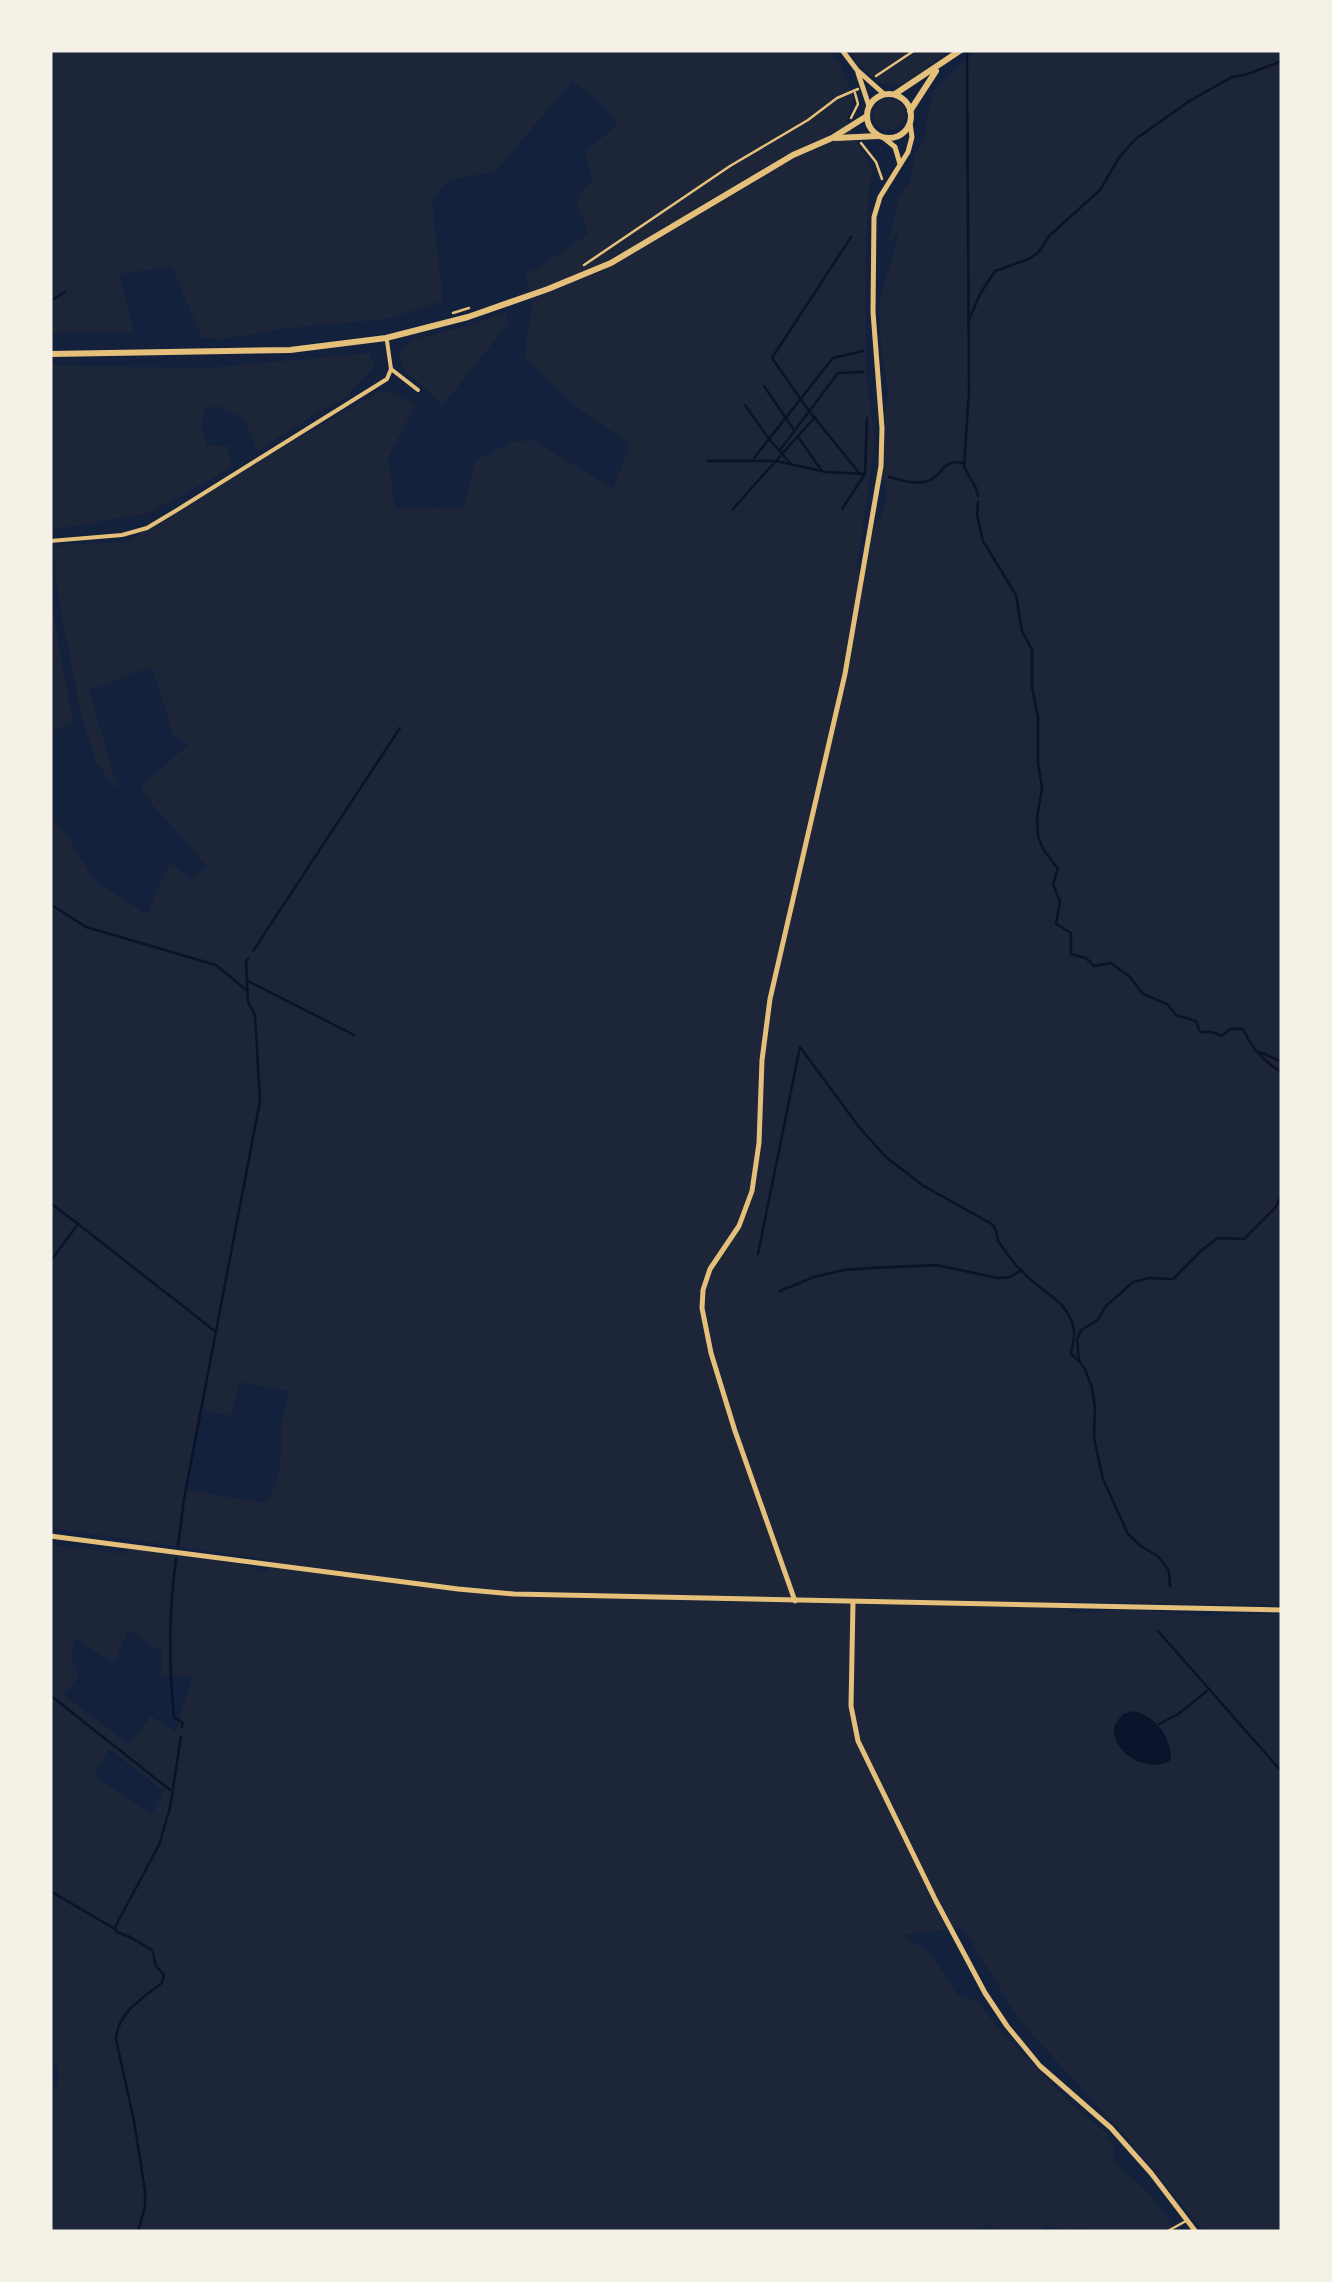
<svg xmlns="http://www.w3.org/2000/svg" width="1332" height="2282" font-family="'Fira Sans Condensed',sans-serif">
  <style>
    .green { fill: #1d2539; fill-rule: evenodd }
    .water { fill: #0b132b }
    .lines { fill: none; stroke-linecap: round; stroke-linejoin: round }
    .stream { stroke: #0b132b; stroke-width: 2.5 }
    .path { stroke: #e5c07b; stroke-width: 2.5 }
    .service { stroke: #e5c07b; stroke-width: 2.5 }
    .minor { stroke: #e5c07b; stroke-width: 4 }
    .tertiary { stroke: #e5c07b; stroke-width: 5 }
    .primary { stroke: #e5c07b; stroke-width: 6 }
  </style>
  <rect width="100%" height="100%" fill="#14213d"/>
  <g class="green">
    <path d="M50,50h781l10,16 13,32 -8,23 27,52 -4,13 -3,55 -1,128 10,70 -18,130 8,2 10,-47 7,-7 5,-24 -5,-14 3,-63 3,-24 -7,-44 -2,-45 20,-71 -11,11 11,-46 11,-16 5,-27 9,-14 9,-48 33,-33 13,-9h303v1556l-222,-4 13,11 50,-4 88,7 21,-2h50v618h-78l-75,-92 -109,-119 -57,-93 -63,7 30,17 28,44 18,4 21,27 70,73 39,33 10,18 -3,9 41,39 23,33h-95l-2,-4c-10,8 -23,0 -34,-3l-6,7h-40l-13,-8 -7,8h-930v-146l7,2 2,-20 -9,-6v-517l75,9 5,-7 115,18 21,8 6,-13 -222,-32v-711l18,19 25,44 54,34 23,-52 20,17 18,-12 -58,-65 -9,-16 48,-42 -15,-7 -22,-70 -63,23 28,96 -2,2 -20,-28 -15,-51 -24,-125 -2,-39 73,-3 53,-35 184,-107 21,-10 31,14 -28,53 7,52 69,-2 11,-46 37,-19 22,-2 79,49 17,-45 -54,-37 -52,-50 8,-48 -6,-37 13,-5 49,-33 -3,-12 -9,-17 4,-11 13,-14 -8,-29 33,-26 -15,-20 -31,-24 -77,91 -47,8 -16,22 11,99 -56,18 -99,9 -63,11 -23,-1 -30,-71 -53,7 15,59h-84zM239,1382l50,9c-3,15 -9,34 -8,49 0,25 -2,42 -16,63l-79,-13 13,-80 33,6zM128,1630l34,22 -1,23 31,1 -16,56 -25,-16 -22,28 -65,-49 14,-18 -6,-20 2,-19 40,25zM109,1749l55,42 -12,23 -58,-38z"/>
    <path d="M848,50h101c-47,36 -60,57 -101,0z"/>
    <circle cx="889" cy="114" r="16"/>
    <polygon points="506,312 508,324 443,405 409,374 402,364 400,355 402,348 414,340 473,324"/>
    <polygon points="370,353 374,367 342,400 318,412 258,451 242,417 215,405 204,409 202,430 207,445 228,446 231,468 149,513 50,530 50,365 208,368"/>
    <polygon points="50,594 73,724 50,730"/>
  </g>
  <path class="water" d="M1133,1711c23,6 38,24 38,49 -22,15 -60,-8 -57,-32 1,-5 6,-10 9,-14z"/>
  <g class="lines">
    <g class="stream">
      <polyline points="967,53 969,391 964,467 976,488 978,496"/>
      <polyline points="851,237 772,358 809,411 860,474"/>
      <polyline points="50,301 65,292"/>
      <polyline points="968,322 980,294 995,271 1029,259 1039,252 1049,236 1100,190 1120,156 1137,138 1191,100 1232,77 1245,75 1282,61"/>
      <polyline points="764,386 794,430"/>
      <polyline points="745,405 769,439 790,463"/>
      <polyline points="798,437 822,471"/>
      <polyline points="780,450 838,373 863,372"/>
      <polyline points="754,458 833,358 863,351"/>
      <polyline points="708,461 776,461 826,472 865,474 867,418"/>
      <path d="M889,477c12,3 29,9 41,3 15,-8 12,-21 35,-17"/>
      <path d="M978,502l-1,13 6,26 33,54 6,36 10,19v37l6,30v46l4,25 -5,30 1,18 5,13 15,20 -5,15 7,18 -4,22 15,9v21l15,4 8,8 17,-3 19,14 13,17 24,10 9,11 20,6 4,11h12l10,4 8,-7h13c8,18 22,34 39,43"/>
      <polyline points="733,509 815,417"/>
      <polyline points="842,509 865,474"/>
      <polyline points="50,904 86,927 216,965 247,991"/>
      <polyline points="253,951 400,728"/>
      <polyline points="248,981 354,1035"/>
      <polyline points="1260,1052 1282,1062"/>
      <polyline points="50,1203 77,1223"/>
      <polyline points="758,1254 800,1047 859,1127 886,1157 922,1185 992,1224 996,1230 998,1241 1017,1267 1022,1270 1010,1277 998,1278 936,1265 871,1268 844,1270 814,1277 780,1291"/>
      <polyline points="50,1262 78,1224 216,1332"/>
      <path d="M1022,1271c18,22 46,27 52,59 1,7 -2,17 -3,24l8,7"/>
      <polyline points="178,1546 184,1499 260,1101 255,1015 248,1002 246,961 248,959"/>
      <path d="M176,1559c-7,50 -7,108 -2,158l9,6 -1,4"/>
      <polyline points="1170,1586 1169,1571 1159,1557 1141,1546 1128,1534 1103,1479 1094,1438 1095,1407 1092,1388 1085,1369 1079,1361 1077,1340 1081,1330 1098,1320 1105,1307 1133,1282 1150,1278 1173,1279 1202,1250 1218,1238 1244,1239 1275,1208 1282,1195"/>
      <polyline points="1158,1631 1282,1772"/>
      <polyline points="50,1695 170,1790"/>
      <polyline points="1159,1724 1178,1714 1207,1691"/>
      <path d="M50,1891l65,38 2,3 13,5 22,13 4,16 8,9 -2,8c-19,14 -45,31 -46,56l18,82 11,70v15l-7,26"/>
      <polyline points="115,1927 159,1845 170,1808 181,1737"/>
    </g>
    <g class="path">
      <polyline points="876,76 915,50"/>
      <polyline points="851,118 858,104 855,93"/>
      <polyline points="861,143 876,162 882,179"/>
      <polyline points="584,265 730,166 808,120 837,98 858,89"/>
      <polyline points="453,313 469,308"/>
    </g>
    <polyline class="service" points="1166,2232 1186,2221"/>
    <g class="minor">
      <polyline points="391,369 418,390"/>
      <polyline points="50,541 122,535 147,528 177,510 387,379 391,369 387,341"/>
    </g>
    <g class="tertiary">
      <polyline points="842,50 857,70 884,94"/>
      <polyline points="858,73 869,106"/>
      <polyline points="884,138 895,147 900,164"/>
      <polyline points="50,1536 458,1589 514,1594 1282,1610"/>
      <polyline points="795,1601 735,1431 711,1353 702,1308 703,1290 710,1269 739,1226 752,1191 759,1143 762,1060 770,999 845,674 881,466 882,428 873,312 874,217 880,197 908,152 912,137 910,123"/>
      <polyline points="853,1602 851,1706 858,1741 936,1901 985,1993 1007,2026 1040,2066 1111,2128 1151,2173 1196,2232"/>
    </g>
    <g class="primary">
      <polyline points="895,94 961,50"/>
      <circle cx="889" cy="116" r="22"/>
      <polyline points="910,111 936,71"/>
      <polyline points="836,138 878,136"/>
      <polyline points="50,354 290,350 386,338 468,317 548,289 611,263 793,155 832,138 867,116"/>
    </g>
  </g>
  <rect width="1332" height="2282" fill="none" stroke="#f6f1e7" stroke-width="105"/>
</svg>
